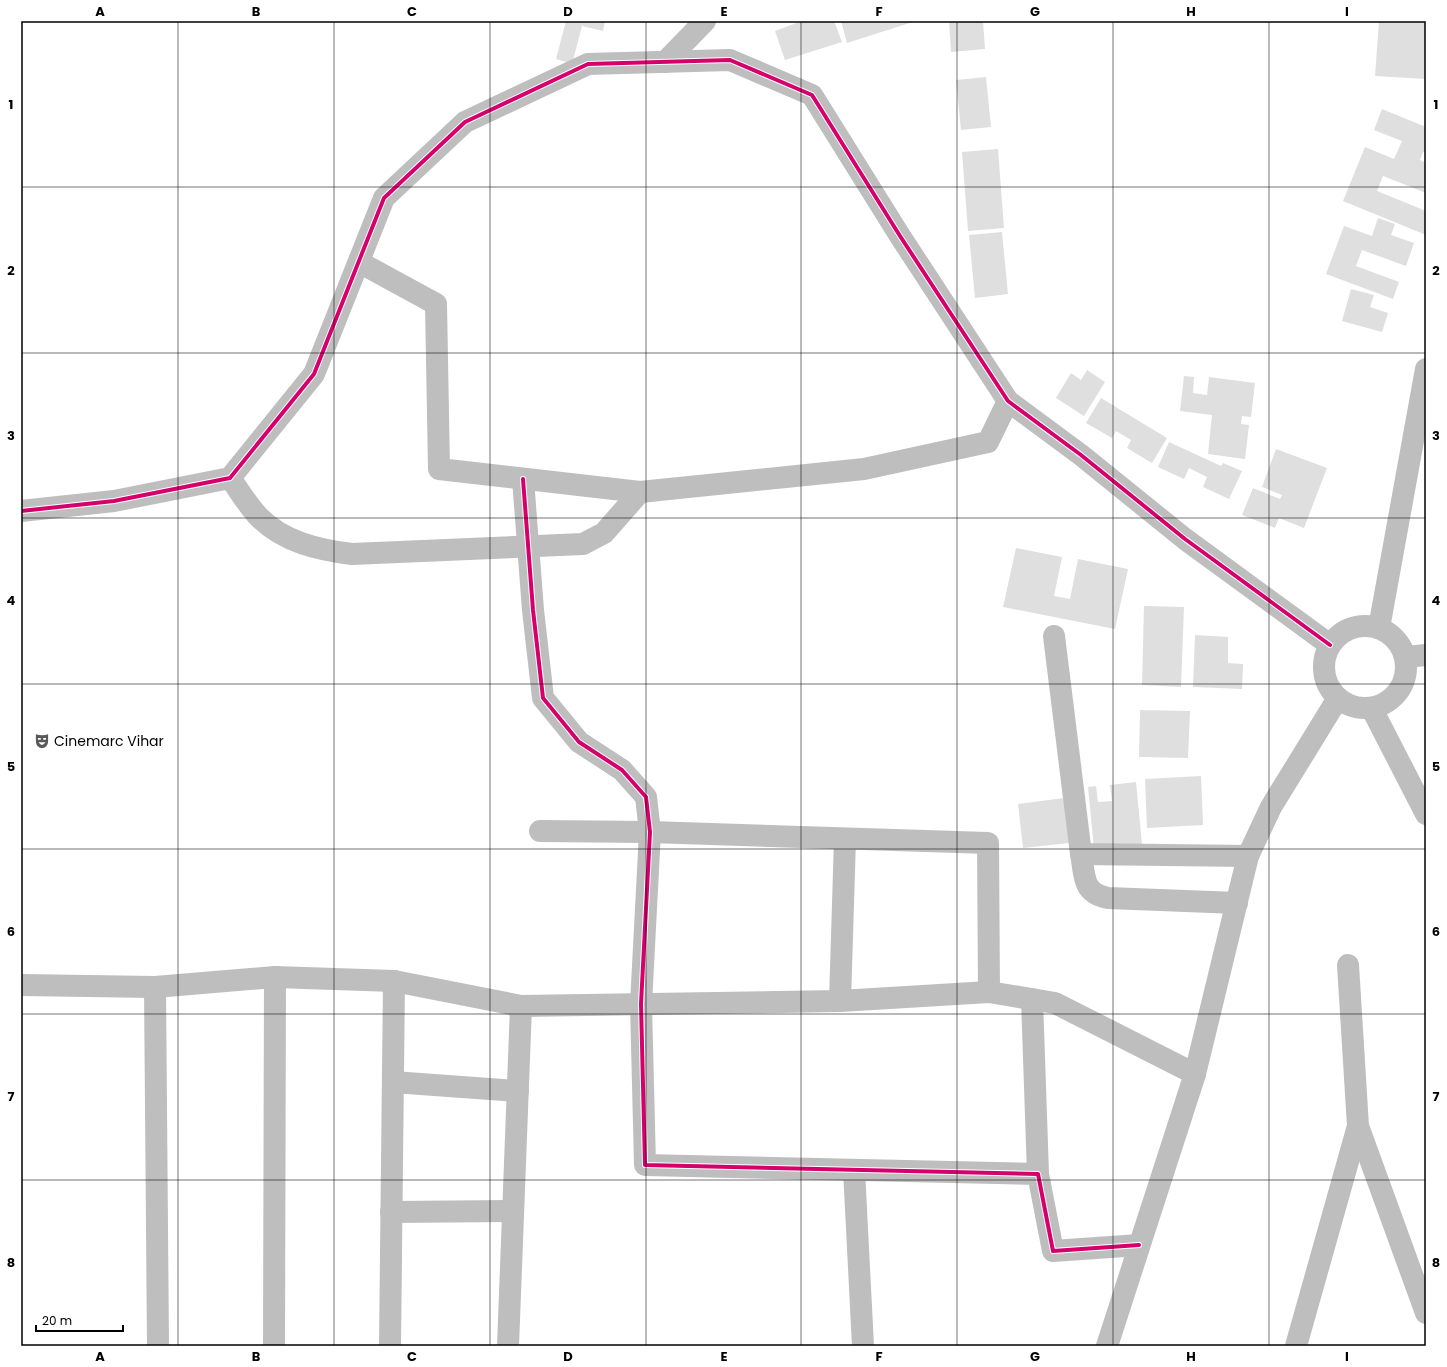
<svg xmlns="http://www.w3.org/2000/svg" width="1447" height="1367" font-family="Poppins,sans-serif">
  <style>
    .building { fill: #dfdfdf }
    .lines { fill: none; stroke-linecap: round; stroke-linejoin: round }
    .street { stroke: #bebebe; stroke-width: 22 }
    .cycleway-casing { stroke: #fff; stroke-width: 6 }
    .cycleway { stroke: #d6006c; stroke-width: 4 }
    .grid { fill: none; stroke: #000; stroke-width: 1; stroke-opacity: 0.55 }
    .labels { text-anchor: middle; stroke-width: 4; stroke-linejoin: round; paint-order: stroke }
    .poi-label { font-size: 14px; fill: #000; stroke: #fff; text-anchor: start }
    .neatline { fill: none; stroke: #000; stroke-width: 1.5 }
    .grid-label { font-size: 13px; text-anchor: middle; font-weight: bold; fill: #000 }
  </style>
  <rect width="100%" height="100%" fill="#fff"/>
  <g class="building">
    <polygon points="566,21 605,21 603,31 582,26 572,64 556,59"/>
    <polygon points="802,21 834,21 842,42 785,60 775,31"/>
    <polygon points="841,21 916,21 847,43"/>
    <polygon points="949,21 983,21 985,49 951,52"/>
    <polygon points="1379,21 1426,21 1426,79 1375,76"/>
    <polygon points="986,77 991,127 961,130 956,80"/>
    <polygon points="1382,109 1426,127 1426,153 1423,152 1420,160 1426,163 1426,193 1383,176 1377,191 1426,211 1426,235 1343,201 1365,147 1394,159 1402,141 1374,130"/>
    <polygon points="998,149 1004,228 968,231 962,152"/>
    <polygon points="1378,218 1395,224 1391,235 1414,243 1406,266 1362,250 1356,266 1399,282 1393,299 1326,274 1344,226 1372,236"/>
    <polygon points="1002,232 1008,294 975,298 969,235"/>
    <polygon points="1351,289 1374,295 1370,307 1388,313 1382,332 1342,321"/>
    <polygon points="1087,370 1105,382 1084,416 1056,398 1071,373 1081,380"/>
    <polygon points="1184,376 1194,377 1193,393 1207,395 1209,377 1255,383 1251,417 1242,416 1241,424 1249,425 1245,459 1208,454 1212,415 1180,411"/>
    <polygon points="1101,398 1167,438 1152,463 1127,448 1131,440 1116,431 1112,438 1086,423"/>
    <polygon points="1169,442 1221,466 1223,463 1242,471 1229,499 1203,487 1207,477 1189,468 1184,479 1158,467"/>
    <polygon points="1276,449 1327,468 1304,528 1279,518 1275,528 1242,515 1253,488 1280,499 1282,495 1262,487"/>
    <polygon points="1016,548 1062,557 1054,596 1070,599 1078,559 1128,569 1115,629 1003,607"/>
    <polygon points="1144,606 1184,607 1181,687 1142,685"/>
    <polygon points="1195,635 1228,637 1228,663 1243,664 1242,689 1193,687"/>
    <polygon points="1140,710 1190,711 1188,758 1139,757"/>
    <polygon points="1201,776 1203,825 1147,828 1145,779"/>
    <polygon points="1136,782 1142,844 1094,849 1088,787 1096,786 1098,802 1112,801 1110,785"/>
    <polygon points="1064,798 1069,843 1023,848 1018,804"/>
  </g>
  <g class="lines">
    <g class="street">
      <polyline points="665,62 705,21"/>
      <polyline points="359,262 436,304 439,469 640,492 864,469 988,442 1008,401"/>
      <path d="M230,478c9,12 18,28 29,39 24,25 60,33 93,37l231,-10 21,-11 36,-41"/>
      <polyline points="523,479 533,610 543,698 579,742 622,770 646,797 650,832 641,1004 645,1165 1038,1174 1053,1251 1139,1245"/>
      <polyline points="21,511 114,501 230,478 314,374 384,198 465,122 588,64 730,60 812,95 900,236 1008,401 1081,455 1185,539 1330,645"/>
      <circle cx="1365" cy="667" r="41"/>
      <polyline points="1379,628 1426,369"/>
      <polyline points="1054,636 1081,854 1248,856"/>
      <polyline points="1406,657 1426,655"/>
      <polyline points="1372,709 1426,814"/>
      <polyline points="540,831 650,832 988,843 989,992"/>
      <path d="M1081,854c4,22 1,39 27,44l129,5"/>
      <polyline points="21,985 155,987 275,977 394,981 521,1006 840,1001 989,992 1055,1003 1195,1074"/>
      <polyline points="155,987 158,1346"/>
      <polyline points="1032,999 1038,1174"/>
      <polyline points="840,1001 845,839"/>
      <polyline points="393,1082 518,1091"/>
      <polyline points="1358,1126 1426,1313"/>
      <polyline points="854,1170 863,1346"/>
      <polyline points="391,1212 513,1211"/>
      <polyline points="274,1346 275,977"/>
      <polyline points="390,1346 394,981"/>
      <polyline points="508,1346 521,1006"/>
      <polyline points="1107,1346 1195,1074 1248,856 1271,807 1338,698"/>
      <polyline points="1296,1346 1358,1126 1348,965"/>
    </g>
    <defs>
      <g id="cycleway">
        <polyline points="523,479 533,610 543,698 579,742 622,770 646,797 650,832 641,1004 645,1165 1038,1174 1053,1251 1139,1245"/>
        <polyline points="21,511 114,501 230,478 314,374 384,198 465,122 588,64 730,60 812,95 900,236 1008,401 1081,455 1185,539 1330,645"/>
      </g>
    </defs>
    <use href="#cycleway" class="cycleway-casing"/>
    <use href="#cycleway" class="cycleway"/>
  </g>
  <path class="grid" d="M178,21v1325M334,21v1325M490,21v1325M646,21v1325M801,21v1325M957,21v1325M1113,21v1325M1269,21v1325M21,187h1405M21,353h1405M21,518h1405M21,684h1405M21,849h1405M21,1014h1405M21,1180h1405"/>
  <defs>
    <symbol id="theatre-bare" viewBox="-9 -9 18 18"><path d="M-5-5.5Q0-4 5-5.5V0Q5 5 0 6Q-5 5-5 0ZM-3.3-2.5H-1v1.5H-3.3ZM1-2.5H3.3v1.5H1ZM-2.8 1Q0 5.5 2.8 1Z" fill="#595959" stroke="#fff" stroke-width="2.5" paint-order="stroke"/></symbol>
  </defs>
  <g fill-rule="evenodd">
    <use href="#theatre-bare" x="31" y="730" width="22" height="22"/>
  </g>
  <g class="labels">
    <g class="poi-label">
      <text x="54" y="746">Cinemarc Vihar</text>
    </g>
  </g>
  <rect width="1447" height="1367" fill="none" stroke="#ffffff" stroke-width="44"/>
  <path d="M36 1325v6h87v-6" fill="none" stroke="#000000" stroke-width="2"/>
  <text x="42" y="1325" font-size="12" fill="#000000" stroke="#ffffff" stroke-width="3" paint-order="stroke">20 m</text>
  <rect x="22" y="22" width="1403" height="1323" class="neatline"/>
  <g class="grid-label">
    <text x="100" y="16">A</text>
    <text x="256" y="16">B</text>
    <text x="412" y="16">C</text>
    <text x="568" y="16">D</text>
    <text x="724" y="16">E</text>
    <text x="879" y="16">F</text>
    <text x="1035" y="16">G</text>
    <text x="1191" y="16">H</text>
    <text x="1347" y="16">I</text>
    <text x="11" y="109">1</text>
    <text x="1436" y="109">1</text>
    <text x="11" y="275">2</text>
    <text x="1436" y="275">2</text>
    <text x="11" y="440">3</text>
    <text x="1436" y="440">3</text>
    <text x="11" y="605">4</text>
    <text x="1436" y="605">4</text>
    <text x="11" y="771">5</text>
    <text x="1436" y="771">5</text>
    <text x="11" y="936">6</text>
    <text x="1436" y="936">6</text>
    <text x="11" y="1101">7</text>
    <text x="1436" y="1101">7</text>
    <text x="11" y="1267">8</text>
    <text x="1436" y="1267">8</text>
    <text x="100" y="1361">A</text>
    <text x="256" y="1361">B</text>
    <text x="412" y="1361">C</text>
    <text x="568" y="1361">D</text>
    <text x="724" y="1361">E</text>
    <text x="879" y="1361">F</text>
    <text x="1035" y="1361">G</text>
    <text x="1191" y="1361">H</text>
    <text x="1347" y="1361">I</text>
  </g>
</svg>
